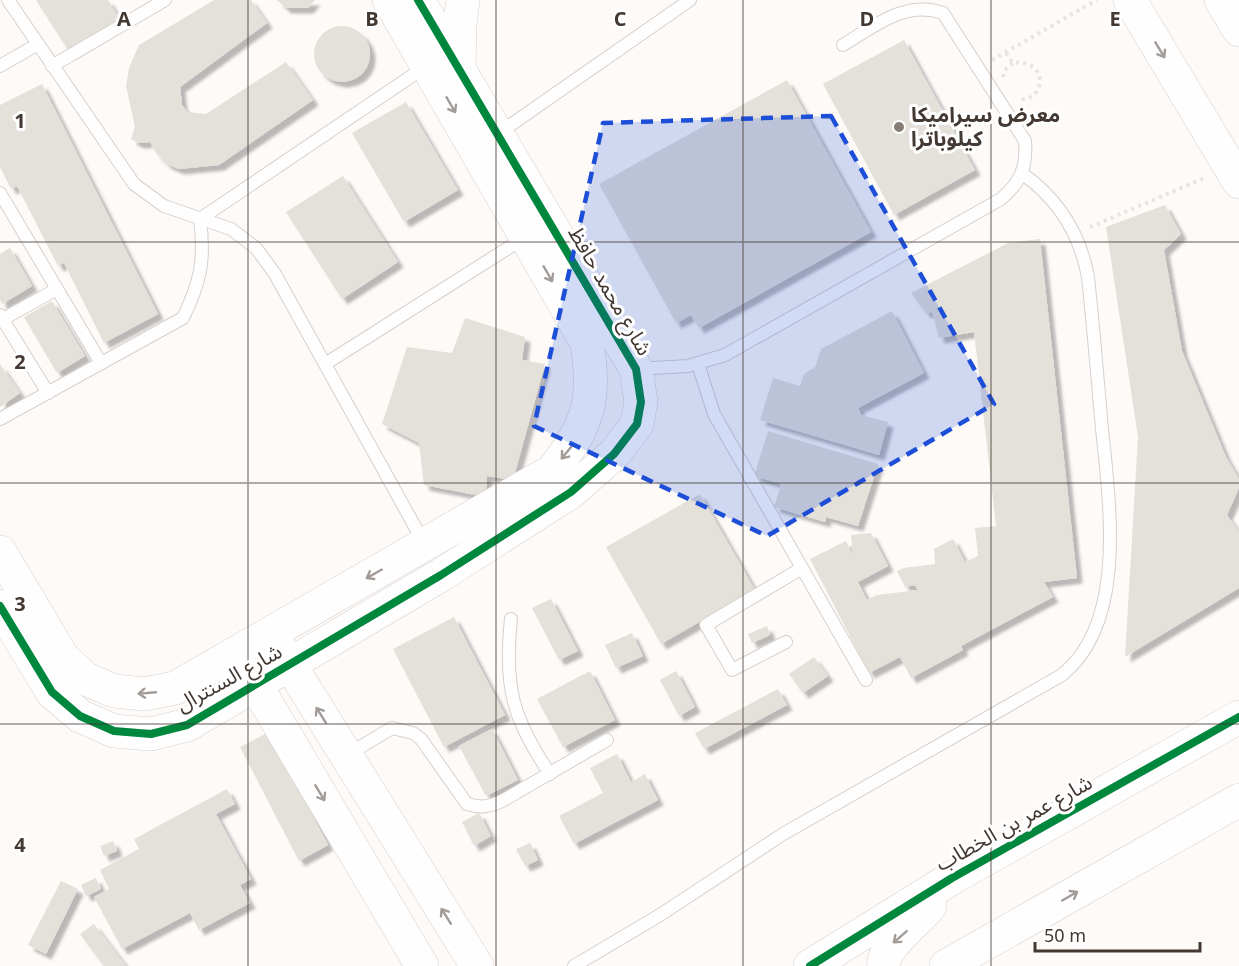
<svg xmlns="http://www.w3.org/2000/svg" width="1239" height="966" font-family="Georgia,'Noto Sans Arabic',serif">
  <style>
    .building { fill: #e4e0da; filter: url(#shadow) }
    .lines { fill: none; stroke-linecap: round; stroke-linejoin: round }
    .lane-casing { stroke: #d7d0cc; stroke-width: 14 }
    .secondary-casing { stroke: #d7d0cc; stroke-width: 34 }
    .path { stroke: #e6e5e4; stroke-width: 4; stroke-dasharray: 3 4.5; stroke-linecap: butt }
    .lane { stroke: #fffefe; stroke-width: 12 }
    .secondary { stroke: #fffefe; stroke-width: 33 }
    .cycleway-casing { stroke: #fff; stroke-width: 11 }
    .cycleway { stroke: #00873e; stroke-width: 8 }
    .oneway { stroke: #a29b98 }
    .marked { fill: #1d4ed8; fill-opacity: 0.2; stroke: #1d4ed8; stroke-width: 4.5; stroke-dasharray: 12 8; stroke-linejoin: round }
    .grid { fill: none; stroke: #443832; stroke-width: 1.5; stroke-opacity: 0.55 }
    .poi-dot { fill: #857c77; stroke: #fff; stroke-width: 2 }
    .labels { text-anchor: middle; stroke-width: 6; stroke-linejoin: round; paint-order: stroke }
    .poi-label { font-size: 21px; font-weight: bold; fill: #443832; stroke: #fff; text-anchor: start }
    .street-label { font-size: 21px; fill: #443832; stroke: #fff }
    .grid-label { font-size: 20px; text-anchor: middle; font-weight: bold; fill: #443832; stroke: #fff; stroke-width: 6; stroke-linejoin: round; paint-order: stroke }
  </style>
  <defs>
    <filter id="shadow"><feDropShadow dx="5.5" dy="5.5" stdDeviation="1.5" flood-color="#0004"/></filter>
  </defs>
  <rect width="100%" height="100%" fill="#fdfaf8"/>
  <g class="building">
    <polygon points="36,0 108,0 121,21 70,53"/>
    <polygon points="214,0 251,0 267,23 180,87 182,105 187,112 206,114 286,62 313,100 219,165 179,169 167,164 156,153 150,142 139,143 131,139 135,127 126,86 129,68 139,45"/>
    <polygon points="277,0 315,0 308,8 286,8"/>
    <circle cx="342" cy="54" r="28"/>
    <polygon points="904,40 975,170 894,215 823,84"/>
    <polygon points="787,80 871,232 699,328 691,315 676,323 599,184"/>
    <polygon points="42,84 158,314 104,343 64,263 58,266 17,186 11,189 0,167 0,105"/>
    <polygon points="406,102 458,190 404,222 352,133"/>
    <polygon points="343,176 398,262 342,299 286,212"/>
    <polygon points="1165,205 1181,234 1164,250 1182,351 1226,457 1239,479 1239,488 1227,515 1239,532 1239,588 1125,657 1138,437 1106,227"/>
    <polygon points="1040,239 1077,578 1044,582 1053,597 961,646 963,650 911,678 900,657 869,673 810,559 846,541 853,555 851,535 871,533 888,566 858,582 867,600 877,595 918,590 915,585 905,587 897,571 904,568 935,564 934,549 953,539 965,562 978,556 975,528 996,526 974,332 939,338 932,312 926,313 911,293 1008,243"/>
    <polygon points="10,248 32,286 2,304 0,300 0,254"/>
    <polygon points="52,301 85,356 57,373 24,317"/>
    <polygon points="892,311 924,373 858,408 861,415 888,422 879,455 760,420 773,378 800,386 804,374 815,367 821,349"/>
    <polygon points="465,318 525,337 522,360 545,364 513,480 487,476 486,497 424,485 419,443 382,424 407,347 452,353"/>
    <polygon points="0,364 20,393 0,407"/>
    <polygon points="768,431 878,464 858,526 826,517 825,522 774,507 781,484 754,476"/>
    <polygon points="700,494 755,590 661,644 606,547"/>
    <polygon points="551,599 578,651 559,660 532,608"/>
    <polygon points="454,617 505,715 444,747 393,649"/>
    <polygon points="767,626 770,635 752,643 748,634"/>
    <polygon points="632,633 643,656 616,668 605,645"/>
    <polygon points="814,657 828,676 803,693 789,674"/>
    <polygon points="590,671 615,720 563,747 537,699"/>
    <polygon points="676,671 695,707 679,716 660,680"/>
    <polygon points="778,689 787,705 704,749 695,733"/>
    <polygon points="492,729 518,780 486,796 459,746"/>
    <polygon points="269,732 328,845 299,861 240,747"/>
    <polygon points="617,754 631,782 645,774 658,800 574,844 559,816 603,793 590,768"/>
    <polygon points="227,789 235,804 216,814 251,879 240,885 250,903 199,930 190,913 122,949 94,897 109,889 100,870 139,849 134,839"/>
    <polygon points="479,813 491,836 474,846 462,822"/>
    <polygon points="113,841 117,851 104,856 100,846"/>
    <polygon points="530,843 538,860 525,866 516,849"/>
    <polygon points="96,878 101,889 86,896 81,885"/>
    <polygon points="61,881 78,889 46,954 28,945"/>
    <polygon points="94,924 126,966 104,966 80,934"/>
  </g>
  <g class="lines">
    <defs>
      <g id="lane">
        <polyline points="8,0 134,184 164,206 231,229 256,248 275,274 424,543"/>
        <polyline points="0,66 38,44"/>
        <polyline points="52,66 165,0"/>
        <polyline points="499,133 690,0"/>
        <polyline points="0,193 101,363"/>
        <polyline points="0,315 48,393"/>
        <polyline points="3,319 57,289"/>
        <polyline points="325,364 524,238"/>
        <polyline points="698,364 714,414 866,680"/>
        <path d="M637,369l51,-3 37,-11 276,-156c20,-17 26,-32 24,-58l-82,-128c-37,-13 -69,13 -100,32"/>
        <path d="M0,419l183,-101c18,-37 22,-58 17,-99l225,-152"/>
        <path d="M511,619c-7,67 1,99 39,155"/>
        <polyline points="786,642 732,670 706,625 802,568"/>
        <path d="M347,755l45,-27 21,5 8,6 46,65c13,4 22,3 35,-3l105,-61"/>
        <path d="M574,966l86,-51 123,-81 279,-159c68,-55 46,-180 39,-257 -4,-47 -8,-94 -13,-141 -8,-44 -29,-77 -65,-103"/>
      </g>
      <g id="secondary">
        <polyline points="1130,0 1239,182"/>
        <polyline points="1221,0 1239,30"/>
        <polyline points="459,69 460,23 463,0"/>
        <path d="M0,552l63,106 23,21 28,12 31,3 30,-6 377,-217c37,-46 44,-71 35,-128l-198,-343"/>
        <polyline points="0,606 52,692 80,716 114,731 151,734 187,725 441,575 571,492 614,454 637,424 641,402 636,369 418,0"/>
        <polyline points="279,647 477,966"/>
        <polyline points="245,667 422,966"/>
        <polyline points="810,966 952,878 1239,717"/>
        <path d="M884,966c-5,-15 35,-46 46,-60"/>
        <polyline points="946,966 1239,800"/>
      </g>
    </defs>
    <use href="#lane" class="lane-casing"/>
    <use href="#secondary" class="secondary-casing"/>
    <g class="path">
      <path d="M1006,53l7,10c37,-5 33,40 5,36"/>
      <polyline points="992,60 1097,0"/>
      <polyline points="1003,77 1004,71 1013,63"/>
      <polyline points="1090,227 1207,177"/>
    </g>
    <use href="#lane" class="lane"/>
    <use href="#secondary" class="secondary"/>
    <defs>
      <g id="cycleway">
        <polyline points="0,606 52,692 80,716 114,731 151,734 187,725 441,575 571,492 614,454 637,424 641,402 636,369 418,0"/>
        <polyline points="810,966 952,878 1239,717"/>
      </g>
    </defs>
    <use href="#cycleway" class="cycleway-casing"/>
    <use href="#cycleway" class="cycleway"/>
  </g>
  <defs><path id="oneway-shaft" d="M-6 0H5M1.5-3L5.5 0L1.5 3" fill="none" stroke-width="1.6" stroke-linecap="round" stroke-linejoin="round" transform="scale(1.5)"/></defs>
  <g class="oneway">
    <use href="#oneway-shaft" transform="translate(1160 50) rotate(59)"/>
    <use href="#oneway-shaft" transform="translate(451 105) rotate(60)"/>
    <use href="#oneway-shaft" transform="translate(548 274) rotate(60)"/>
    <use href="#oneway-shaft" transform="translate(567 452) rotate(129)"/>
    <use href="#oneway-shaft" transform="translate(374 574) rotate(150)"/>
    <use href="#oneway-shaft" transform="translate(147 693) rotate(175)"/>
    <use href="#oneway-shaft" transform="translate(321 715) rotate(-122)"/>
    <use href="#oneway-shaft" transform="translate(320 793) rotate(59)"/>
    <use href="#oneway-shaft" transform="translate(1070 896) rotate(-30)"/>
    <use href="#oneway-shaft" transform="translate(446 916) rotate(-122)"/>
    <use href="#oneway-shaft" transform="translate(900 937) rotate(139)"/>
  </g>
  <path class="marked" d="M831,116l163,288 -227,132 -233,-110 69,-303z"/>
  <path class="grid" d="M248,0v966M496,0v966M743,0v966M991,0v966M0,242h1239M0,483h1239M0,724h1239"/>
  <circle class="poi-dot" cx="899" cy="127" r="6"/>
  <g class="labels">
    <g class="poi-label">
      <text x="911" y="122">معرض سيراميكا<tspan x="911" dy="24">كيلوباترا</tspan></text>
    </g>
    <g class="street-label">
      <text transform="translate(610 291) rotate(60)" y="7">شارع محمد حافظ</text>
      <text transform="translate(229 678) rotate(-29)" y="7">شارع السنترال</text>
      <text transform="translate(1014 823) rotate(-29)" y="7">شارع عمر بن الخطاب</text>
    </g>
  </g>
  <g class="grid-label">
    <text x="124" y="26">A</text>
    <text x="372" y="26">B</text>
    <text x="620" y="26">C</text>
    <text x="867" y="26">D</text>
    <text x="1115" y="26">E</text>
    <text x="20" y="128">1</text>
    <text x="20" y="369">2</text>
    <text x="20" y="611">3</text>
    <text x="20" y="852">4</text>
  </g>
  <path d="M1035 942v9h165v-9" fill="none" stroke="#443832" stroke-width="3"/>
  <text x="1044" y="942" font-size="18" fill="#443832" stroke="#ffffff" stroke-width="4.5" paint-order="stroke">50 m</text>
</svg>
